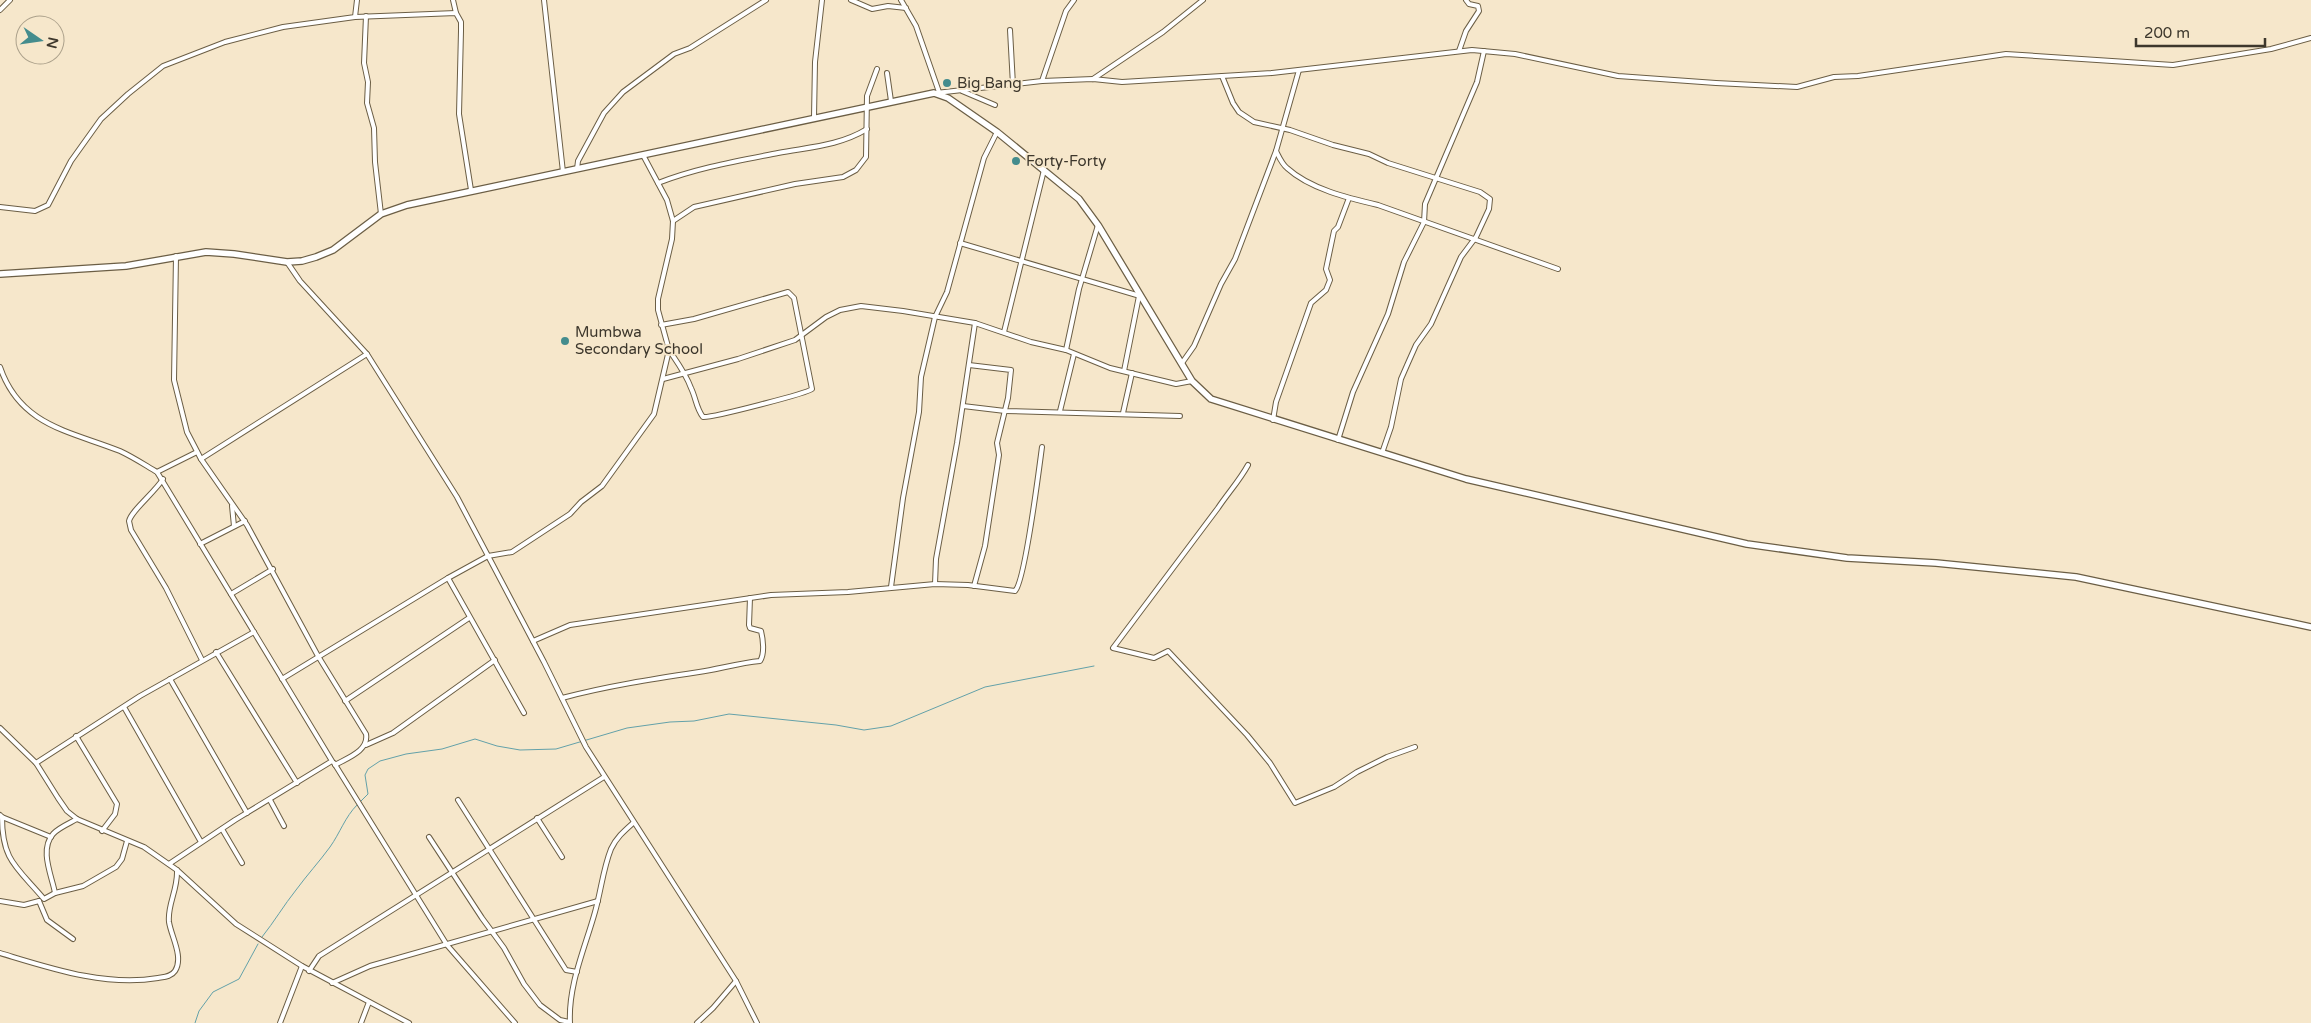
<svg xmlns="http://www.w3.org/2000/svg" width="2311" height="1023" font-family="'Varela Round',sans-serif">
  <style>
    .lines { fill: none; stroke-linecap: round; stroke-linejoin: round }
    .stream { stroke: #63a1a9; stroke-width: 1 }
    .street-casing { stroke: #6b5e45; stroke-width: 6 }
    .secondary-casing { stroke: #6b5e45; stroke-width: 8 }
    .street { stroke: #fff; stroke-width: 4 }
    .secondary { stroke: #fff; stroke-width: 5.5 }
    .poi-dot { fill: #448c8d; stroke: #f6e7cb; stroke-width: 2 }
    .labels { text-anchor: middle; stroke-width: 4; stroke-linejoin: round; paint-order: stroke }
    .poi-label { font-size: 15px; fill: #3d372c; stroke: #f6e7cb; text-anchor: start }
  </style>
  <rect width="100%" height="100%" fill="#f6e7cb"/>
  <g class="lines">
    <g class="stream">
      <polyline points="360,802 368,794 365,775 368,769 380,761 406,754 442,749 475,739 497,746 520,750 556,749 627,728 670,722 694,721 729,714 836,725 864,730 891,726 985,687 1094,666"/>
      <path d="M262,937c12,-15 22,-32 34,-47 11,-15 23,-28 34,-43 10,-14 15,-30 27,-42"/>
      <polyline points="195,1023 199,1011 213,992 239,979 258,944"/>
    </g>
    <defs>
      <g id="street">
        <polyline points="453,0 456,13"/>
        <polyline points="544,0 563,172"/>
        <polyline points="851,0 872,9 888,6 906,8"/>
        <polyline points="901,0 916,26 939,92"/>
        <polyline points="0,10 10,0"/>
        <polyline points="366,16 364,63 368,82 367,103 374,128 375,162 381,214"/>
        <polyline points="355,17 456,13 461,22 461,31 459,114 471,190"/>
        <polyline points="1010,30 1013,85"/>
        <polyline points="1459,51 1466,31 1479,11 1478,6 1469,4 1466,0"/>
        <path d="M1299,70l-23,81c3,6 6,13 11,17 23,21 61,30 91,37l180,64"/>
        <polyline points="887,73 891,101"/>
        <polyline points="1222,76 1233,103 1239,112 1254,122 1290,130 1333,145 1369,154 1388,163 1480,192 1490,199 1489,209 1476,237 1461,257 1431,324 1416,345 1408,363 1401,379 1391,427 1382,453"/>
        <polyline points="1093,79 1163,32 1203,0"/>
        <polyline points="1042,81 1066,11 1074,0"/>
        <polyline points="962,91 995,105"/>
        <polyline points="936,93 1042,81 1093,79 1122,82 1272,73 1472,50 1515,54 1618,76 1716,83 1797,87 1834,77 1858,76 2006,54 2173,65 2271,49 2311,38"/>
        <polyline points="814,117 815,62 822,0"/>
        <polyline points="577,169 578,161 604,113 623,92 674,54 690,48 766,0"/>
        <path d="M658,183c38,-15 79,-22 120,-30 31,-6 61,-7 89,-24"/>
        <polyline points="0,207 35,211 48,205 71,161 101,119 128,94 163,66 225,42 283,27 355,17 357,0"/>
        <polyline points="673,221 694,207 795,184 843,177 856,170 866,157 867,96 877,69"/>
        <polyline points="960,243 1140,296"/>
        <path d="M176,256l-2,124 13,52 14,27 46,66 71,131 48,78c3,17 -19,24 -31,31"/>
        <polyline points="287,262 300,281 367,354 457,497 544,662 586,747 736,981 757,1023"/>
        <path d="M661,325l33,-6 94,-27 6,6 18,91c-4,4 -100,29 -109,28 -7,-9 -7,-19 -12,-29 -5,-14 -14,-26 -22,-38"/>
        <polyline points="1004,332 1044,170"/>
        <polyline points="1066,350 1079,289 1098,225"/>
        <polyline points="1182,363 1194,346 1221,284 1235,259 1276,151"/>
        <polyline points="969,365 1011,370 1008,398 997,443 999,455 985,546 974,586"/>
        <path d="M0,367c20,59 70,64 120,84 13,6 25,14 37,21l175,289 -97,59 -66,44"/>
        <polyline points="1124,371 1139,296"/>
        <polyline points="663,379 738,359 795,340 826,317 840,310 861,306 903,311 975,323 1031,342 1066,350 1110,368 1176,384 1192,381"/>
        <polyline points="963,406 1005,411 1180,416"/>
        <polyline points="1060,411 1074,354"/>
        <polyline points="1123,413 1132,373"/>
        <polyline points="1273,420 1276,402 1311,303 1326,290 1330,280 1326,269 1334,231 1338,227 1349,198"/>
        <polyline points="1338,440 1353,392 1388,314 1404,262 1424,222 1425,204 1477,82 1484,51"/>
        <polyline points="201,459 367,354"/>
        <path d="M1248,465c-8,15 -20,28 -30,43l-105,140 41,10 14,-7 79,84 23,28 25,40 39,-16 23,-15 30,-15 28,-10"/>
        <polyline points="157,472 197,452"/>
        <path d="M163,479c-8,13 -32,32 -34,42l2,9 35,58 36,72"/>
        <polyline points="232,506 234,526"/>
        <polyline points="200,544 245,521"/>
        <polyline points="448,578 524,713"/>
        <polyline points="935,584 936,559 957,443 975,323"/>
        <polyline points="891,587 903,498 919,412 921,377 935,317 947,292 984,158 997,132"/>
        <polyline points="231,594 273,569"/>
        <path d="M533,641l37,-16 201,-30 77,-3 87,-8 33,1 47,6c10,-9 24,-122 27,-144"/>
        <polyline points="216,652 297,783"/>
        <polyline points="170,679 247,813"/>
        <polyline points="282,679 448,578 488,556 512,552 570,514 581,502 602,486 654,414 669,350 658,310 658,299 672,239 673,221 667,200 643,155"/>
        <path d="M562,698c45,-12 91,-19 137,-26 20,-3 40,-9 61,-11 5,-7 3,-22 1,-30l-11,-3 -1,-3 1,-27"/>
        <polyline points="345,701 469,618"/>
        <polyline points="124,707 201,842"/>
        <polyline points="0,728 36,763 58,798 67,811 77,819 144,847 177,870 236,924 302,966 409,1023"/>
        <polyline points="76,736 117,804 115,814 102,831"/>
        <polyline points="366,745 393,733 495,660"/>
        <polyline points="36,763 140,696 254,632"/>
        <polyline points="334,763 447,945 515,1023"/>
        <polyline points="270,800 284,826"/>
        <polyline points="458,800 566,970 577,972"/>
        <path d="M0,815l2,2c0,44 15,50 42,82l11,-6 28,-7 33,-19 6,-8 5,-18"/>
        <polyline points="2,817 51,837"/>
        <polyline points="537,818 562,857"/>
        <polyline points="222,829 242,863"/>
        <polyline points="429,837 482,918 504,948 524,984 540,1005 560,1020 569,1022"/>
        <path d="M55,893c-3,-17 -16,-43 -2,-59 5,-6 17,-11 24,-15"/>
        <polyline points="0,901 24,905 39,901"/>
        <polyline points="39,901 47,920 73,939"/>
        <path d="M0,953c50,15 105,34 158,25 6,-1 13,-1 17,-7 9,-14 -4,-35 -6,-49 -2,-17 9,-32 8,-52"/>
        <polyline points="309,971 319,956 604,777"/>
        <polyline points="332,983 370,966 598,901"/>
        <polyline points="280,1023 302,966"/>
        <polyline points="361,1023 369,1002"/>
        <path d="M570,1023c-2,-38 15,-75 25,-111 6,-21 8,-43 16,-63 5,-11 13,-18 22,-26"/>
        <polyline points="697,1023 713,1008 736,981"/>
      </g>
      <polyline id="secondary" points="0,274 126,266 206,252 234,254 287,262 302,261 316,257 333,250 381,214 407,205 934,93 948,98 997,132 1079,199 1098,225 1192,381 1211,399 1466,479 1747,544 1847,558 1936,563 2076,577 2311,627"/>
    </defs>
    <use href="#street" class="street-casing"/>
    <use href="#secondary" class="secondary-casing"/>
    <use href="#street" class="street"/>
    <use href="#secondary" class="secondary"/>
  </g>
  <g class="poi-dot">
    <circle cx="947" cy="83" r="5"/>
    <circle cx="1016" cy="161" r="5"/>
    <circle cx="565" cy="341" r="5"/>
  </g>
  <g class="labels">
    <g class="poi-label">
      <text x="957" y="88">Big Bang</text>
      <text x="1026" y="166">Forty-Forty</text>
      <text x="575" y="337">Mumbwa<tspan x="575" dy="17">Secondary School</tspan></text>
    </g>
  </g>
  <g transform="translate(40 40) rotate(103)"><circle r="24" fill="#f6e7cb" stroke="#aca18b"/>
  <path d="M0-4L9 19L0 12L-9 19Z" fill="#448c8d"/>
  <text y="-8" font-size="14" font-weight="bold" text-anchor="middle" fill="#3d372c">N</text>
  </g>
  <path d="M2136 38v8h129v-8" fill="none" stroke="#3d372c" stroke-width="2.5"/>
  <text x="2144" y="38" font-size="15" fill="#3d372c" stroke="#f6e7cb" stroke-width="4" paint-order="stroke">200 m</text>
</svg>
